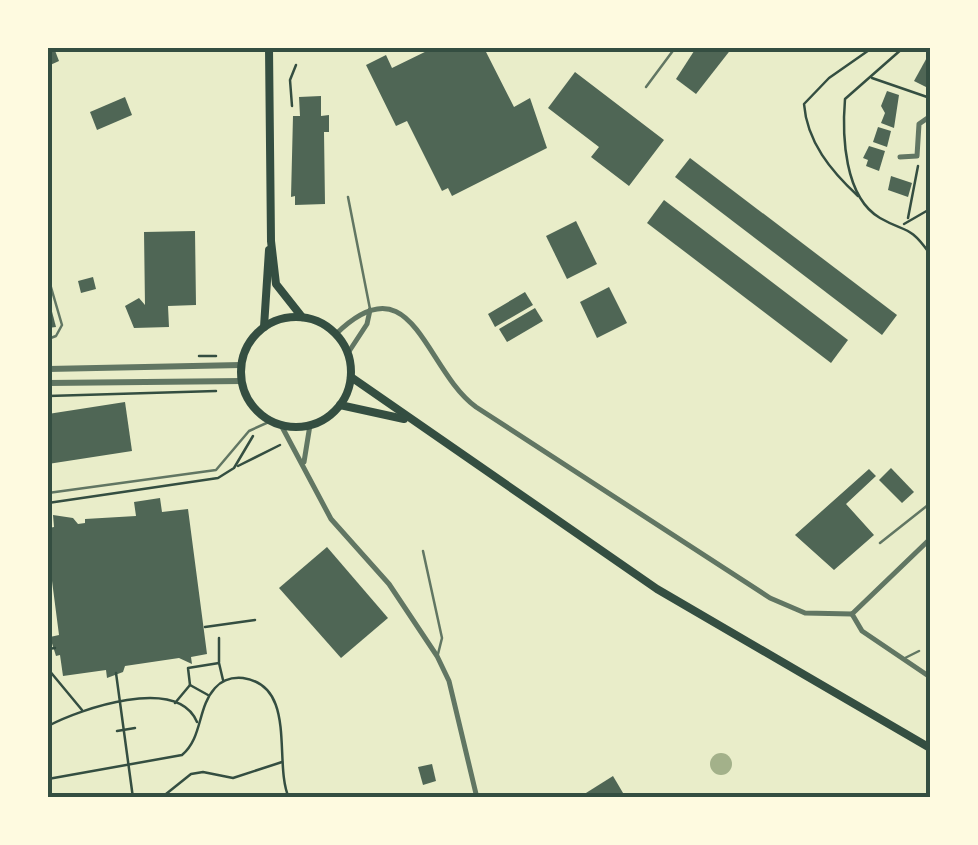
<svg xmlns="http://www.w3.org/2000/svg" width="978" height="845" font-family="'Varela Round',sans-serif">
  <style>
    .water { fill: #a3b18a }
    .building { fill: #4f6655 }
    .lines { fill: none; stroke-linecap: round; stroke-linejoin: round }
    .path { stroke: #344e41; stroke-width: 2.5 }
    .service { stroke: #617663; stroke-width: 2.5 }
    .minor { stroke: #617663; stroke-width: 5 }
    .tertiary { stroke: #617663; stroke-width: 6 }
    .secondary { stroke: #344e41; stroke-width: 8 }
    .neatline { fill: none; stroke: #344e41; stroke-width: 4 }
  </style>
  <rect width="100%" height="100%" fill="#e9edc9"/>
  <circle class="water" cx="721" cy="764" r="11"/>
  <g class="building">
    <polygon points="48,48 54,48 59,61 48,66"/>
    <polygon points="433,48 484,48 514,107 530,98 547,148 452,196 448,188 442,191 407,121 396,126 366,65 386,55 392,68"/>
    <polygon points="732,48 696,94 676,79 696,48"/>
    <polygon points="930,52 930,84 926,87 914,81"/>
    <polygon points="575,72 664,140 629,186 591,157 599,147 548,108"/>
    <polygon points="887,91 899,95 894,128 881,123 885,113 881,106"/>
    <polygon points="321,96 321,116 329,115 329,132 324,132 325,204 295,205 295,196 291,197 293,116 300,116 299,97"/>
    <polygon points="125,97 132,115 97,130 90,112"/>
    <polygon points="878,127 891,131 887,147 873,142"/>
    <polygon points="869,146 885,151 879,171 866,166 868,160 863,158"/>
    <polygon points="690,158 897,315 882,335 675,177"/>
    <polygon points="891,176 912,183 908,197 888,190"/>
    <polygon points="664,200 848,340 831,363 647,223"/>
    <polygon points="576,221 597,264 567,279 546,236"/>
    <polygon points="195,231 196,305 168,306 169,327 134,328 125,306 139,298 145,305 144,232"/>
    <polygon points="93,277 96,289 81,293 78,281"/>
    <polygon points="609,287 627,323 597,338 580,302"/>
    <polygon points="525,292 533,305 495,327 488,314"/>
    <polygon points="48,300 49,300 56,327 48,328"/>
    <polygon points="535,308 543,321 507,342 499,329"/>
    <polygon points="125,402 132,451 48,464 48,414"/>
    <polygon points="891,468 914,492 902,503 879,480"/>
    <polygon points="869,469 876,476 846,504 874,535 834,570 795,535"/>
    <polygon points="160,498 162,512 188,509 207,654 191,657 192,664 179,658 125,666 123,672 107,678 106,670 63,676 60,655 56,656 50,637 59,635 48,550 48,513 52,519 49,528 54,527 53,515 73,518 78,524 85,523 85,519 136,516 134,502"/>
    <polygon points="327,547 388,618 341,658 279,588"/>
    <polygon points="432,764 436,781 423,785 418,767"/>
    <polygon points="613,776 626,798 578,798"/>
  </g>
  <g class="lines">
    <g class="path">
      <path d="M903,48l-58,51c-3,36 -1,98 35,119 26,15 29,6 50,36"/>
      <polyline points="872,78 930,98"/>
      <polyline points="292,106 290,80 296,65"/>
      <path d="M858,196c-27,-25 -51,-54 -54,-92l25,-26 43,-30"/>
      <polyline points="908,218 918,166"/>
      <polyline points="904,224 930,209"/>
      <polyline points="49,345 50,362"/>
      <polyline points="199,356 216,356"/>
      <polyline points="48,396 216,391"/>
      <polyline points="238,466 280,445"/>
      <polyline points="48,503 218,478 234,468 253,436"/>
      <polyline points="205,627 255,620"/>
      <polyline points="219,638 219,662"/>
      <polyline points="48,649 55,648"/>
      <polyline points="48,669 82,710"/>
      <polyline points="116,673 133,798"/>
      <polyline points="190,685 188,668 219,663 223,680"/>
      <polyline points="175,703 190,685 208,695"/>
      <path d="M48,726c32,-17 129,-51 149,-4"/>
      <polyline points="117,731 135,728"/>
      <path d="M48,779l134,-24c21,-18 15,-47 33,-67 7,-8 17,-11 28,-10 55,8 30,85 46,120"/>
      <polyline points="161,798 191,774 203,772 233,778 282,762"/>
    </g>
    <g class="service">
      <polyline points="646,87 675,48"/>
      <polyline points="348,197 370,309"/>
      <polyline points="48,277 62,325 56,336 48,339"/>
      <polyline points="48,493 216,470 249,431 271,421"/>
      <polyline points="880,543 928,505 930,508"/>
      <polyline points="423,551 442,638 438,654"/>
      <polyline points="905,658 919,651"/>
    </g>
    <g class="minor">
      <polyline points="900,157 917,156 919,124 929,117"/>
      <path d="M336,334c77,-75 88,35 140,73l294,191 35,15 47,1"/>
      <polyline points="348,353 367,324 370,310"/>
      <polyline points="281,425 331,519 389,584 437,656 449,681 477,798"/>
      <polyline points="304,462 310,425"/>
      <polyline points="852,614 930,539"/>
      <polyline points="852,614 862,631 930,677"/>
    </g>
    <g class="tertiary">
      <polyline points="48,369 241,365"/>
      <polyline points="48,383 242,381"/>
    </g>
    <g class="secondary">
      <polyline points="269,48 271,241 276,284 302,317"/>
      <circle cx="296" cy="372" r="55"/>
      <polyline points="264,327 269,250"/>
      <polyline points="351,377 657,589 930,748"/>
      <polyline points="340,405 404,419"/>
    </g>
  </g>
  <rect width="978" height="845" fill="none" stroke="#fefae0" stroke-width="100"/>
  <rect x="50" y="50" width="878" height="745" class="neatline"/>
</svg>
